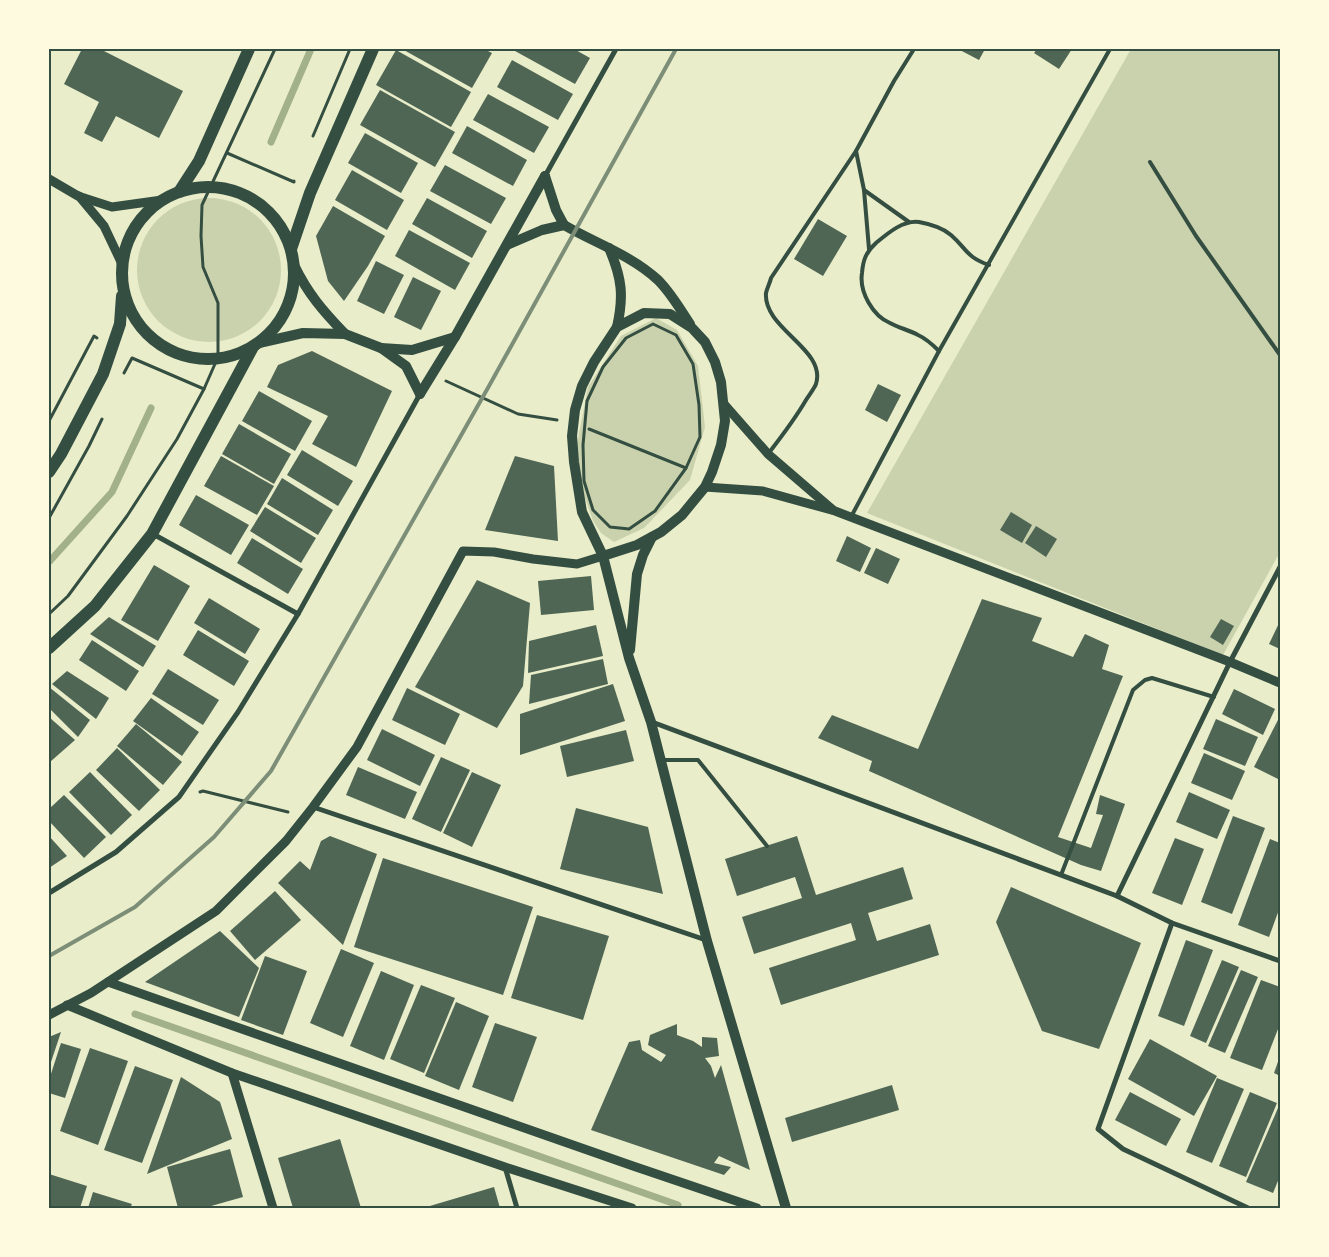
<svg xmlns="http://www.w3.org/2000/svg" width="1329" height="1257" font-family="'Varela Round',sans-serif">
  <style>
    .green { fill: #cad2ad }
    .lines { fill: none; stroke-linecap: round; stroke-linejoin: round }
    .stream { stroke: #a3b18a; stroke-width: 7 }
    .building { fill: #4f6655 }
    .path { stroke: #344e41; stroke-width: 3 }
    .service { stroke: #344e41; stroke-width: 4 }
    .minor { stroke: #344e41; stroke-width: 5 }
    .tertiary { stroke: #344e41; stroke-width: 9 }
    .secondary { stroke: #344e41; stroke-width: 10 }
    .primary { stroke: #344e41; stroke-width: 12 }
    .rail { stroke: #7c8e77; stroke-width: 4 }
    .neatline { fill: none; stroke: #344e41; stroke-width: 2 }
  </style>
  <rect width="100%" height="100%" fill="#e9edc9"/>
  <g class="green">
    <polygon points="1131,49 1280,49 1280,552 1223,655 867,513"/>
    <circle cx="209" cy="270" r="72"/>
    <polygon points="656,318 677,330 698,366 705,427 690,480 644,528 614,542 601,533 593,521 579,480 577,444 588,387 621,336"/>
  </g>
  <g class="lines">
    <g class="stream">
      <polyline points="271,142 311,49"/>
      <polyline points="49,562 112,492 151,408"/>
      <polyline points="135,1014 678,1205"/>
    </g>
  </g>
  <g class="building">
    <polygon points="82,49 100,49 183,91 159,138 116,116 102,142 84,133 99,102 64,84"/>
    <polygon points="402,49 484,49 492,53 472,88"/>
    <polygon points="516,49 574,49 590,58 575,84 515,51"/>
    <polygon points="958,49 985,49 979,60"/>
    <polygon points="1037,49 1072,49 1059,69 1034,53"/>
    <polygon points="396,50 471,92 451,127 376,85"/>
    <polygon points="512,60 573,94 558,120 497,87"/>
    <polygon points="380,90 455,132 435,167 360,125"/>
    <polygon points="488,94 549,127 534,153 473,120"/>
    <polygon points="467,126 527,160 513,186 452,153"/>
    <polygon points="365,133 418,163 401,193 348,163"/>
    <polygon points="445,165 506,198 491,224 430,191"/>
    <polygon points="352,170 404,200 387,230 335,200"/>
    <polygon points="427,198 487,231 472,258 412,224"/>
    <polygon points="333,206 385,236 368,266 344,301 328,281 316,236"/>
    <polygon points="818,219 847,236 823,276 794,259"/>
    <polygon points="409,230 470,263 455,290 395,256"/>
    <polygon points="376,261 404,275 384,314 357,301"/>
    <polygon points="413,277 441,291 421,330 394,317"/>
    <polygon points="312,351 392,391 356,467 312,444 328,416 267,387 278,365"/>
    <polygon points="878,384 901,395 887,422 865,410"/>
    <polygon points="259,391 312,421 295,451 242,421"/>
    <polygon points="239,424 291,454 274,484 222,454"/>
    <polygon points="302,450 353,481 338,506 287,475"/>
    <polygon points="221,456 274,486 257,515 204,486"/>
    <polygon points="515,456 554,466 558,541 485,530"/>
    <polygon points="282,478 333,510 318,535 267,504"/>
    <polygon points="196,495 249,525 231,555 179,525"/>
    <polygon points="265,507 316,538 301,563 250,531"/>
    <polygon points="1011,512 1032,525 1022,543 1000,530"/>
    <polygon points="1036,526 1057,539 1046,557 1025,543"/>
    <polygon points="847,536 871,548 860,572 836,561"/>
    <polygon points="252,538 303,569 288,594 237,563"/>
    <polygon points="876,548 900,559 888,584 864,573"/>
    <polygon points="154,565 190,586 158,641 121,620"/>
    <polygon points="591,576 594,610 541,615 538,581"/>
    <polygon points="477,580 530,603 523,686 497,728 415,687"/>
    <polygon points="209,598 260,629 245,654 194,623"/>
    <polygon points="982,599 1042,618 1032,641 1073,657 1085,634 1109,645 1102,669 1123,676 1058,837 1091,848 1103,815 1096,814 1100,795 1125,804 1101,871 1081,865 869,771 872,761 818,738 832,715 918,749"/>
    <polygon points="109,617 156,646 143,667 90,634"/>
    <polygon points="1221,619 1234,626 1223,645 1210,637"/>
    <polygon points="1280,621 1280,649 1269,644"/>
    <polygon points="596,625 603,656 528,673 529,641"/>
    <polygon points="198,630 249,661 234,686 183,655"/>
    <polygon points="92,640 139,671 126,691 79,660"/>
    <polygon points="603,659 608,684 529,704 531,675"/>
    <polygon points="168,669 219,700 203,725 152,694"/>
    <polygon points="67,671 109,698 96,719 52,684"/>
    <polygon points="613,684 625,721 520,755 520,714"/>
    <polygon points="49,687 90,720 78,737 49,708"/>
    <polygon points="407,688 460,714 445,745 392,720"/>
    <polygon points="1234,689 1275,709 1263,735 1222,714"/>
    <polygon points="151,698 199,732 182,756 133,721"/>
    <polygon points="1280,716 1280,780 1254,767"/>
    <polygon points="49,717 75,740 50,762 49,761"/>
    <polygon points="1216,719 1258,737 1245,766 1203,749"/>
    <polygon points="136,724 182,762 163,785 117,746"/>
    <polygon points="382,729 435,755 420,786 367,760"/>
    <polygon points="626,730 634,761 567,777 560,746"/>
    <polygon points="117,748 160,790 139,811 96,770"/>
    <polygon points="1204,753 1245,771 1232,800 1191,783"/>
    <polygon points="441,757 470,770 441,832 412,819"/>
    <polygon points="358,767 417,792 405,819 346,795"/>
    <polygon points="90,772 132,815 111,835 69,792"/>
    <polygon points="472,772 501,785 472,847 443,833"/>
    <polygon points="1189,792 1230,810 1217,839 1176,822"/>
    <polygon points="64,795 106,837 84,858 49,821 49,809"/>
    <polygon points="576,808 648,827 663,894 560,869"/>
    <polygon points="1233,816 1265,828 1232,914 1201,902"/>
    <polygon points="49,836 67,856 49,868"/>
    <polygon points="330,836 377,854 343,945 278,883 300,861 310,870 321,841"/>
    <polygon points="797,836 816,895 903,867 913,899 868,913 877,941 930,924 939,955 781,1005 769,968 856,940 851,923 754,954 742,917 802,898 795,877 737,896 725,859"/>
    <polygon points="1175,838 1204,849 1182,905 1152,893"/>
    <polygon points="1270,839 1280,843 1280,907 1269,937 1238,925"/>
    <polygon points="383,858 533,907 503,995 354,947"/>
    <polygon points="1011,887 1141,943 1099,1049 1042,1031 996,922"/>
    <polygon points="275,891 301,920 255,960 230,931"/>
    <polygon points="537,915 609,936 583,1020 511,998"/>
    <polygon points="220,931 259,968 239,1017 145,982"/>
    <polygon points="1186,940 1213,950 1184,1026 1158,1016"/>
    <polygon points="341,949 374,963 343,1037 310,1023"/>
    <polygon points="265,956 307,971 283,1035 241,1020"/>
    <polygon points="1222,960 1239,967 1206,1043 1190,1036"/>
    <polygon points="1241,970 1258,977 1225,1053 1208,1046"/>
    <polygon points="381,971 414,985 384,1060 350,1046"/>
    <polygon points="1261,980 1280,987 1280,1024 1262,1070 1230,1058"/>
    <polygon points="421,985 455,998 424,1073 390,1059"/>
    <polygon points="456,1002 489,1016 459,1090 425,1076"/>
    <polygon points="495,1023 537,1037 513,1102 472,1087"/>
    <polygon points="677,1024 677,1035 693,1041 702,1047 702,1037 717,1038 719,1056 705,1058 711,1066 715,1078 721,1065 750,1170 719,1156 714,1163 731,1167 724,1175 591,1130 629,1042 640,1040 642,1050 661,1062 666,1055 648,1045 650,1035"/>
    <polygon points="61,1032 50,1065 49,1059 49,1037"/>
    <polygon points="1150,1039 1217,1076 1194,1116 1128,1079"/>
    <polygon points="61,1043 81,1049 65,1098 49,1093 49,1080"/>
    <polygon points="90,1048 128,1061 98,1145 60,1131"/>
    <polygon points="1280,1056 1280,1076 1274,1073"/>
    <polygon points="135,1066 173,1080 142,1163 104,1150"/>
    <polygon points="181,1077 220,1102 232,1139 147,1174"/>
    <polygon points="1217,1078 1244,1089 1212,1163 1186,1152"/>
    <polygon points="892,1085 899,1110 792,1142 785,1118"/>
    <polygon points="1130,1092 1181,1119 1166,1146 1115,1120"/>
    <polygon points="1250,1092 1277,1103 1246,1177 1219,1166"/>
    <polygon points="1278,1108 1280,1109 1280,1176 1273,1193 1246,1182"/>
    <polygon points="340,1139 361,1208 293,1208 278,1158"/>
    <polygon points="230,1149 243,1197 204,1208 178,1208 167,1167"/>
    <polygon points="49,1174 87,1186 80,1208 49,1208"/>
    <polygon points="494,1187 500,1208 423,1208"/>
    <polygon points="93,1192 132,1204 130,1208 88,1208"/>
  </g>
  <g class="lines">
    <g class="path">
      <polyline points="313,136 350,49"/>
      <polyline points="227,153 294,182 294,181"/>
      <polygon points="653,324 676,335 693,364 699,405 700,437 686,468 655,511 629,529 610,527 593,510 584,481 583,445 587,401 603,367 626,338"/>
      <polyline points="124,373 132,358 204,389"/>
      <polyline points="446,381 518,414 557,420"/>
      <polyline points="49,421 94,336 97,338"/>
      <polyline points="589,429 686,468"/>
      <polyline points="49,518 89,446 102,419"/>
      <polyline points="49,614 68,596 127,516 177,439 204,389 218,357 218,303 203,267 201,236 202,205 275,49"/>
      <polyline points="200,792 203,791 288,812"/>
    </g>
    <g class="service">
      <polyline points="1150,162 1196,236 1280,355"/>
      <polyline points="864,190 909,222"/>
      <polyline points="869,249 864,190 856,151 894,81 914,49"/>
      <path d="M939,351c-6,-6 -12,-12 -21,-16 -9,-5 -19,-7 -28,-12 -17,-7 -31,-31 -28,-50 1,-13 4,-21 14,-30 12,-10 27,-23 43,-21 11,2 24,6 32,13 16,14 15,22 38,30"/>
      <path d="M768,454c14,-18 27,-35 38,-54 3,-5 8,-11 10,-16 11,-35 -53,-55 -50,-91 1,-5 4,-10 5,-15l85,-127"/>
      <polyline points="851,517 939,351 1110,49"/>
      <polyline points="663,760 698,760 767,846"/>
      <polyline points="1061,875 1133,690 1145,680 1152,678 1214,697"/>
    </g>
    <g class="minor">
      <polyline points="545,176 616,49"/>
      <polyline points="153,534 298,614"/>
      <polyline points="652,722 1117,896 1172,923 1280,961"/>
      <polyline points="313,807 706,940"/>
      <polyline points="49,893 116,852 179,797 238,712 298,614 420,394"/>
      <polyline points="1117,896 1230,662 1280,567"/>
      <polyline points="1172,923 1098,1129 1123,1149 1248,1208"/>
      <polyline points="505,1167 517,1208"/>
    </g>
    <g class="tertiary">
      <polyline points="49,179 78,196 112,207 162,200"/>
      <polyline points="79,196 104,226 122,264"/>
      <polyline points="724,404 768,454 833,510"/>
      <polyline points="705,487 763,491 835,511 1230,662 1280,683"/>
      <polyline points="108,982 633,1166 757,1208"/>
      <polyline points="67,1005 232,1073 505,1167 632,1208"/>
      <polyline points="49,1015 91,993 216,911 286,841 313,807 357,747 463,551 494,552 533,559 577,564 603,556"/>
      <polyline points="232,1073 273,1208"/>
    </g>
    <g class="secondary">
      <polyline points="545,176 556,210 564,225"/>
      <path d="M564,225c31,18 67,30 94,55 13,13 22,29 32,44"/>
      <polyline points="507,245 542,230 564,225"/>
      <path d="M609,248c13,30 15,48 8,79"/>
      <path d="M294,265c14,29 29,46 51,69"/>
      <polyline points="259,343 303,333 345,334 381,348 406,366 420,394"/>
      <polyline points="381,348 412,350 455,337"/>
      <polyline points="420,394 455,337 545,176"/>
      <polyline points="603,556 637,545 661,532 682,515 705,487 712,472 721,445 725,421 721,382 715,362 705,342 692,328 670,314 644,313 617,327 594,362 582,386 575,410 572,436 574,462 582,512 603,556 629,658 651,722 707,941 786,1208"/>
      <polyline points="630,650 637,574 643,555 652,537"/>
    </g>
    <g class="primary">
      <circle cx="208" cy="273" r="86"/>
      <polyline points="179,192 199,161 249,49"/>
      <polyline points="291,249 310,193 373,49"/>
      <polyline points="49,472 61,454 103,374 120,324 122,296"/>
      <polyline points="49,648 95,606 152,534 253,347"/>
    </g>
    <polyline class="rail" points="49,956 135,907 214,837 271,771 489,386 676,49"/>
  </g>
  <rect width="1329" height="1257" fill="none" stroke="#fefae0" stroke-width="100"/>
  <rect x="50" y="50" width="1229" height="1157" class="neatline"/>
</svg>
